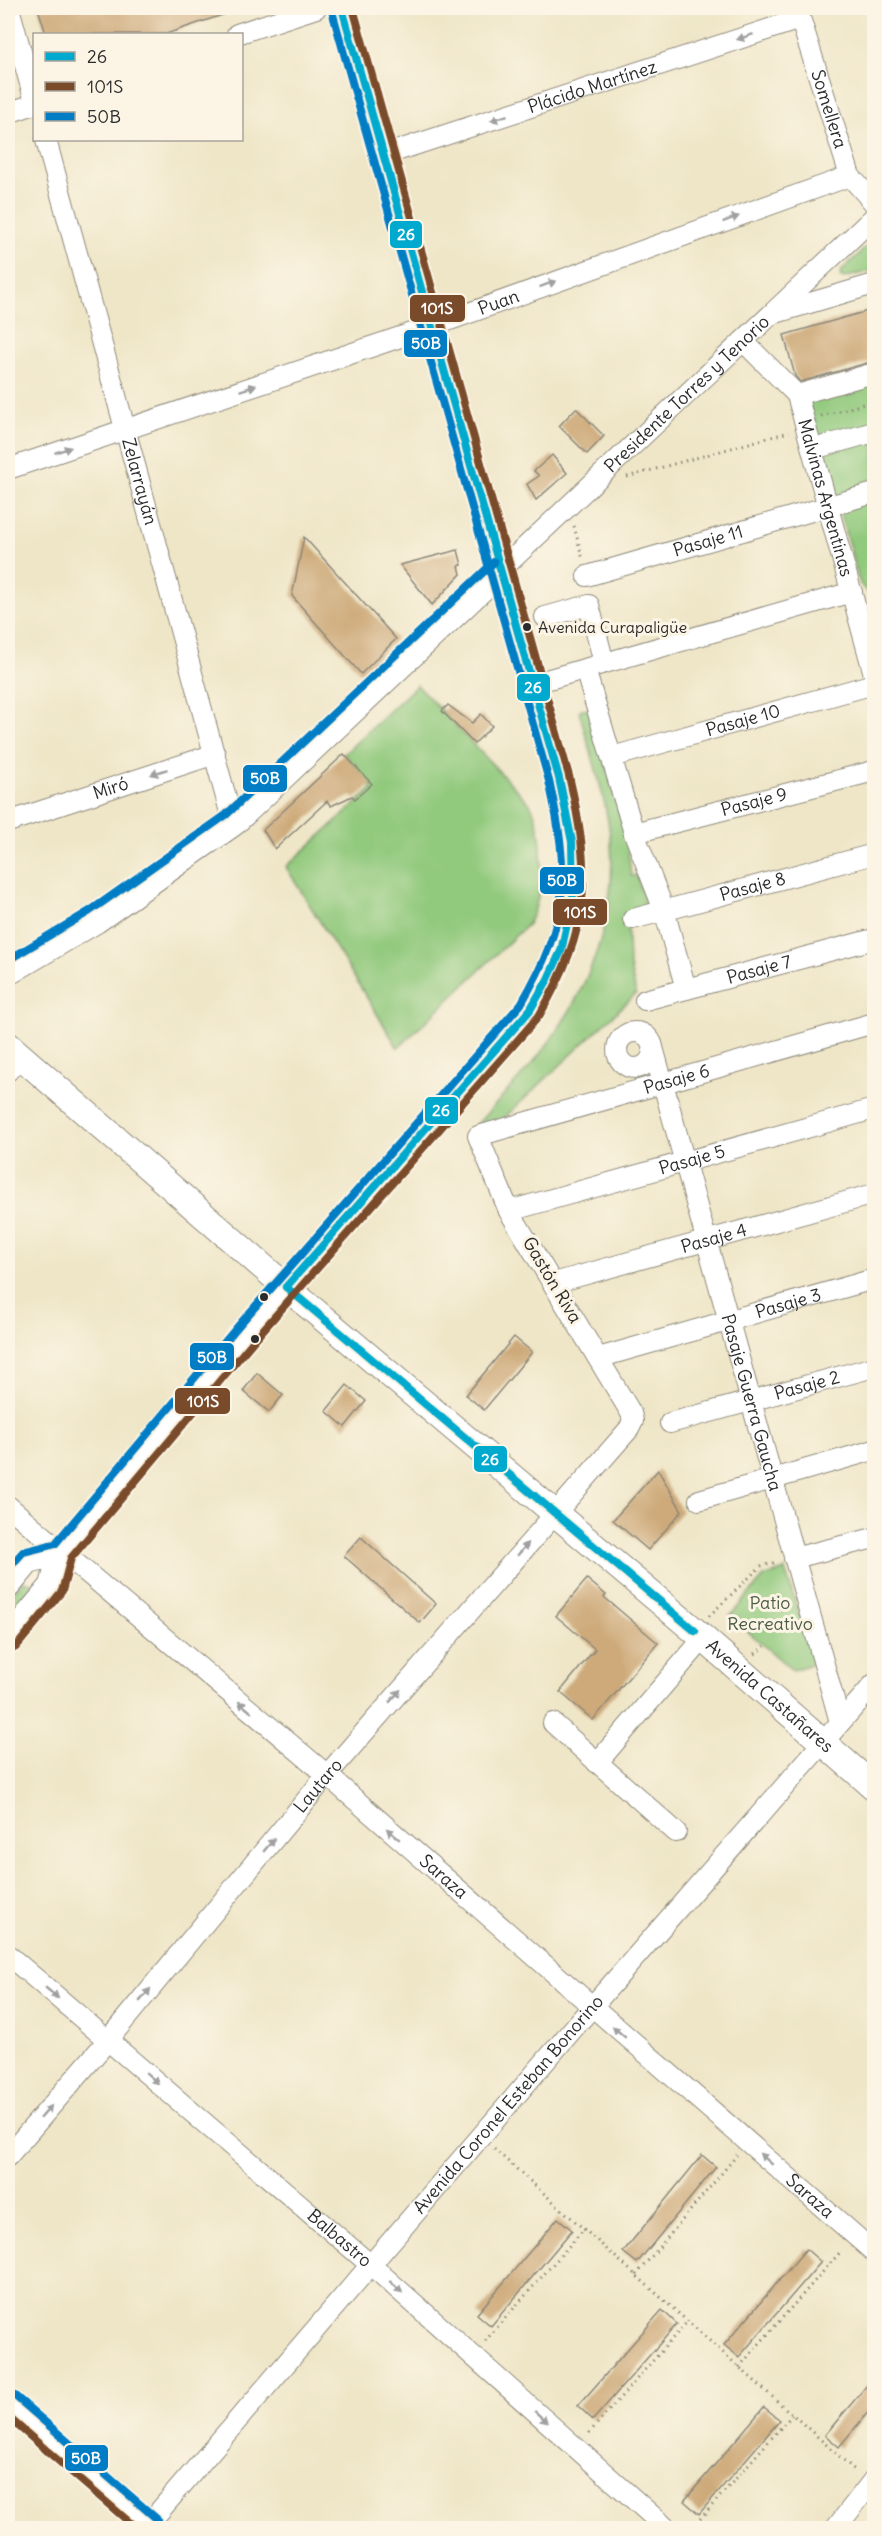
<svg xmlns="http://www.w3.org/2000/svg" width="882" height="2536" font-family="Delius,sans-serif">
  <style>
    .green { fill: #91c97d; stroke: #5e7a54; stroke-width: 1.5 }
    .building { fill: #ceaa7a }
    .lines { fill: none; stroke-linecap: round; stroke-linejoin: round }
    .minor-casing { stroke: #8d887a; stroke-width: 22 }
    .major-casing { stroke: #8d887a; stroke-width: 28 }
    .path { stroke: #8d887a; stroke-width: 3; stroke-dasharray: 1.5 4.5; stroke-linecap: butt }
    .minor { stroke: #fff; stroke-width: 20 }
    .major { stroke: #fff; stroke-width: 26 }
    .bus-1-casing { stroke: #fcf5e5; stroke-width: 12 }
    .bus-2-casing { stroke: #fcf5e5; stroke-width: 12 }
    .bus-3-casing { stroke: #fcf5e5; stroke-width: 12 }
    .bus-1 { stroke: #00a9ce; stroke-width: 8 }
    .bus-2 { stroke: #7a4b2a; stroke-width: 8 }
    .bus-3 { stroke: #007dc5; stroke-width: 8 }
    .oneway { fill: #a0a0a0 }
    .bus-dot { fill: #2b2b2b; stroke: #fcf5e5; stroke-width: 2 }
    .labels { text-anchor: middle; stroke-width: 6; stroke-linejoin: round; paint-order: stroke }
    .bus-label { font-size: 16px; fill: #2b2b2b; stroke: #fcf5e5; text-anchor: start }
    .street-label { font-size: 18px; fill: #2b2b2b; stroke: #fcf5e5 }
    .park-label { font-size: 18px; fill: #4a5a44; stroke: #fcf5e5 }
    .line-badge { stroke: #fcf5e5; stroke-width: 2 }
    .badge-label { font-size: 16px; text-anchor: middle; font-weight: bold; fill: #fff }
  </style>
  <rect width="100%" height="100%" fill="#fcf5e5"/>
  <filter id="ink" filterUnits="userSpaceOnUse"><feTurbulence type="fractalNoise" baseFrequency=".0167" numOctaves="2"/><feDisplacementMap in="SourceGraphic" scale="12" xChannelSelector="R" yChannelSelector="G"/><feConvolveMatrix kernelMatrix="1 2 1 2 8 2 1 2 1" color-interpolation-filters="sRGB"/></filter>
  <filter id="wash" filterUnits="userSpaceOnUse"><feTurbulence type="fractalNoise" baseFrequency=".008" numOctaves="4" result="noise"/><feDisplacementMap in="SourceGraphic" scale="24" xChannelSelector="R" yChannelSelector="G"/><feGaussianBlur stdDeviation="1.35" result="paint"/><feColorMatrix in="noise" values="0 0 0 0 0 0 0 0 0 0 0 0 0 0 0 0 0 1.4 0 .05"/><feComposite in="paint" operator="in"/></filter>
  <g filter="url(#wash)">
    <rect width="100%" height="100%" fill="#efe6c8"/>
    <g class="green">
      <polygon points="874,240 874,270 844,278 840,276 841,271"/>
      <polygon points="874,379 874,600 860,584 808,402 809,398"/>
      <path d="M417,685l113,119c16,29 15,91 -2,120l-130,124 -112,-181 85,-77v-6l-27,-30z"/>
      <path d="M582,709h8l37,129 4,38 6,-1 10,35 -20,6 2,46 7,32 -132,124v6l-34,8c28,-32 63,-65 86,-100 38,-55 60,-121 55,-188 -4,-45 -20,-89 -32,-133z"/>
      <polygon points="785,1570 815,1663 792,1670 730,1616 764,1577"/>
      <polygon points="22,1581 32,1583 36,1591 8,1625 8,1599"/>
    </g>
    <g id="blocks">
      <g class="building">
        <polygon points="38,8 236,8 237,10 166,34 46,34"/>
        <polygon points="874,309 874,361 800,382 795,376 784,335"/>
        <polygon points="576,408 604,436 587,454 559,426"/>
        <polygon points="552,455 567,473 536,500 527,484 539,476 534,471"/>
        <polygon points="304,537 396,639 361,674 292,596"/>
        <polygon points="458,550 462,565 459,566 461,574 432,605 400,565"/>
        <polygon points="448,705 472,723 481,714 492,726 474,744 442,711"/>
        <polygon points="344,754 372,784 355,799 352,796 331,806 327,801 275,849 263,830"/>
        <polygon points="514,1337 532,1352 484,1410 466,1395"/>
        <polygon points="257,1373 283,1395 269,1412 243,1391"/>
        <polygon points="347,1385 366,1401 345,1427 326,1411"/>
        <polygon points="658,1470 682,1511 648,1550 613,1520"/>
        <polygon points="361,1537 436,1604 420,1623 344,1556"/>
        <polygon points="587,1579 606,1595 604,1597 658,1643 593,1720 560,1692 595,1649 556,1616"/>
        <polygon points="702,2155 716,2167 637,2263 623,2252"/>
        <polygon points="558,2218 572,2230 491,2326 477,2314"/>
        <polygon points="806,2249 821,2262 739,2357 724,2345"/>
        <polygon points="662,2310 677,2324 593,2420 578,2406"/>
        <polygon points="874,2377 874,2405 839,2447 825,2435"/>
        <polygon points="764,2407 780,2420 699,2514 684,2501"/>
      </g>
    </g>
  </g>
  <g filter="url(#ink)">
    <use href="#blocks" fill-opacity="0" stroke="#8d887a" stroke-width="1.5"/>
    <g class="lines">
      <defs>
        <g id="minor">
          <polyline points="9,8 34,98"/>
          <path id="s1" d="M797,8l53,168 24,27"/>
          <polyline points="237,34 316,8"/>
          <polyline points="8,113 34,104"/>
          <path id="s2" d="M46,140l187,683"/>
          <path id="s3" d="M384,155l416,-136"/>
          <polyline points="776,313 874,284"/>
          <path id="s4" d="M743,341l54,54 77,279"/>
          <polyline points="797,395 874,373"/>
          <polyline points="824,446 874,432"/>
          <path id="s5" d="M8,469l425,-143 417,-150"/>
          <path id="s6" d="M501,570l373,-353"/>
          <path id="s7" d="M587,576l287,-83"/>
          <polyline points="545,617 589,605 604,663"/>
          <polyline points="585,669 634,833 664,910 686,989"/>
          <polyline points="532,684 852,592"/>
          <path id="s8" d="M612,757l262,-73"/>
          <path id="s9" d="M8,822l207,-68"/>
          <path id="s10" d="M634,833l240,-62"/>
          <path id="s11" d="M633,919l241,-65"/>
          <path id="s12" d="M645,1000l229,-61"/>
          <circle cx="635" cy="1050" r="18"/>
          <path id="s13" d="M652,1044l188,678"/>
          <polyline points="8,1071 20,1056"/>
          <path id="s14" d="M509,1211l365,-102"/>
          <path id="s15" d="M554,1283l320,-89"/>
          <path id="s16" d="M598,1358l276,-79"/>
          <path id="s17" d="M670,1423l204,-56"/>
          <polyline points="699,1500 874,1450"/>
          <path id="s18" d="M8,1506l319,269 547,477"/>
          <polyline points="794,1558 874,1538"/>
          <polyline points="553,1723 676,1832"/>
          <polyline points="597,1763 703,1639"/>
          <path id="s19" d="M8,1955l364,311 294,262"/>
          <path id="s20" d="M8,2156l100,-116 219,-265 302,-346 4,-8 -2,-8 -122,-202 -31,-75 396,-113"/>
          <polyline points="8,2404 151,2528"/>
          <path id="s21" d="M145,2528l446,-520 283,-324"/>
          <polyline points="836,2528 874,2479"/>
        </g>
        <g id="major">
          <polyline points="8,972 96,920 233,823 501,570"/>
          <path id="s22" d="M8,1045l278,242 409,344 179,156"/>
          <polyline points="8,1585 28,1561 61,1553"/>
          <path d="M8,1640l45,-54 8,-33 186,-221 283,-322c54,-85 52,-138 29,-232l-217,-770"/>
        </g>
      </defs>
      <use href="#minor" class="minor-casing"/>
      <use href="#major" class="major-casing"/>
      <g class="path">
        <polyline points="821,416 874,401"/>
        <polyline points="627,477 789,432"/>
        <polyline points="574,526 583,560"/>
        <polyline points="709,1616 761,1566 778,1562"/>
        <polyline points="755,1654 765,1646"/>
        <polyline points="494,2149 857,2472"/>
        <polyline points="636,2275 737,2155"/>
        <polyline points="485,2341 584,2229"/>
        <polyline points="739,2367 842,2250"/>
        <polyline points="589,2433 688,2321"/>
        <polyline points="692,2528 792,2415"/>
      </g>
      <use href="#minor" class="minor"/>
      <use href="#major" class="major"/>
      <defs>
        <g id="bus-1">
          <polyline points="286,1287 530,1010 548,979 561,951 573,897 572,842 559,778 342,8"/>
          <polyline points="286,1287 695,1631"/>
        </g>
        <g id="bus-2">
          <path d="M16,1647l46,-56 9,-33 184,-219 284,-323c52,-89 53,-142 30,-240l-216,-768"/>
          <polyline points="8,2417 136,2528"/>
        </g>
        <g id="bus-3">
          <polyline points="8,960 90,911 226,815 494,562"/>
          <path d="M8,1569l15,-17 32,-8 184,-219 282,-321c49,-84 49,-131 28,-223l-217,-770"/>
          <polyline points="15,2396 158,2520"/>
        </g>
      </defs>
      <use href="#bus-1" class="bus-1-casing"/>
      <use href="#bus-2" class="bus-2-casing"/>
      <use href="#bus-3" class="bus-3-casing"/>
      <use href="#bus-1" class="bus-1"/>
      <use href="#bus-2" class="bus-2"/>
      <use href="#bus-3" class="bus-3"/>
    </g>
    <defs><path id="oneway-solid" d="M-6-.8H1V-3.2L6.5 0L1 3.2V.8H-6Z" transform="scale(1.5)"/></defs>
    <g class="oneway">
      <use href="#oneway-solid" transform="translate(745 37) rotate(162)"/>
      <use href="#oneway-solid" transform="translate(499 118) rotate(162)"/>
      <use href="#oneway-solid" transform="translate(731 219) rotate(-20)"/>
      <use href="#oneway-solid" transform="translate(548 284) rotate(-20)"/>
      <use href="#oneway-solid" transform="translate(248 388) rotate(-19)"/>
      <use href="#oneway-solid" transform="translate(63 450) rotate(-18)"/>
      <use href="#oneway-solid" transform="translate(159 772) rotate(162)"/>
      <use href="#oneway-solid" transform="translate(523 1549) rotate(-49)"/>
      <use href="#oneway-solid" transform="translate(395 1696) rotate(-49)"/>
      <use href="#oneway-solid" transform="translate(245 1707) rotate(-140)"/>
      <use href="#oneway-solid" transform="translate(393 1834) rotate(-139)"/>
      <use href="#oneway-solid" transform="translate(269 1845) rotate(-50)"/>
      <use href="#oneway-solid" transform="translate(52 1993) rotate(40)"/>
      <use href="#oneway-solid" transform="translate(145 1995) rotate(-50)"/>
      <use href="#oneway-solid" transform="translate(619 2032) rotate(-139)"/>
      <use href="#oneway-solid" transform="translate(152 2078) rotate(41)"/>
      <use href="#oneway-solid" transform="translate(46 2112) rotate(-49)"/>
      <use href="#oneway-solid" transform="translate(766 2159) rotate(-139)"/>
      <use href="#oneway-solid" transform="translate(396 2287) rotate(42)"/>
      <use href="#oneway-solid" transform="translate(541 2417) rotate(42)"/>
    </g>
  </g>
  <g class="bus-dot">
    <circle cx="527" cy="627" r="5"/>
    <circle cx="264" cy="1297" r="5"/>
    <circle cx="255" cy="1339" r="5"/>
  </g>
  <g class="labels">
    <g class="bus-label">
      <text x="538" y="633">Avenida Curapaligüe</text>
    </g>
    <g class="street-label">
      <text dy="6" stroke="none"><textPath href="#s3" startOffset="219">Plácido Martínez</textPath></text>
      <text dy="6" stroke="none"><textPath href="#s1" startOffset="106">Somellera</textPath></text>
      <text dy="6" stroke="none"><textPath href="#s5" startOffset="518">Puan</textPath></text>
      <text dy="6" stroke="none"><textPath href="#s6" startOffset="256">Presidente Torres y Tenorio</textPath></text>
      <text dy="6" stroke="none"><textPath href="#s2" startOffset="354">Zelarrayán</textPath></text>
      <text dy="6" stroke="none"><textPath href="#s4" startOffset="183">Malvinas Argentinas</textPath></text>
      <text dy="6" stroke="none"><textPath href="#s7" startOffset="126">Pasaje 11</textPath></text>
      <text dy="6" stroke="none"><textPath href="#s8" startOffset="136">Pasaje 10</textPath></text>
      <text dy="6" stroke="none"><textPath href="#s9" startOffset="108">Miró</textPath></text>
      <text dy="6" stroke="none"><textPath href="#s10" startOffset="124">Pasaje 9</textPath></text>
      <text dy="6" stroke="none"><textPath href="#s11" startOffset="124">Pasaje 8</textPath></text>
      <text dy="6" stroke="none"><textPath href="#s12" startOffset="118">Pasaje 7</textPath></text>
      <text dy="6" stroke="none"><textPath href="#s20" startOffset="1497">Pasaje 6</textPath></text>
      <text dy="6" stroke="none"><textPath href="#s14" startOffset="190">Pasaje 5</textPath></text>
      <text dy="6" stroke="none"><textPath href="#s15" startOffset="166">Pasaje 4</textPath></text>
      <text transform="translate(552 1280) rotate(59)" y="6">Gastón Riva</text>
      <text dy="6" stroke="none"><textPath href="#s16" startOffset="198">Pasaje 3</textPath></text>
      <text dy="6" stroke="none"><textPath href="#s17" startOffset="142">Pasaje 2</textPath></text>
      <text dy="6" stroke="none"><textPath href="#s13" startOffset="372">Pasaje Guerra Gaucha</textPath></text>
      <text dy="6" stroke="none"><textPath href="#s22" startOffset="1002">Avenida Castañares</textPath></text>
      <text dy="6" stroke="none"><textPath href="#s20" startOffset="483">Lautaro</textPath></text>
      <text dy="6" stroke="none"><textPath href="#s18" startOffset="572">Saraza</textPath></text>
      <text dy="6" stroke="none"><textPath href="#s21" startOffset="558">Avenida Coronel Esteban Bonorino</textPath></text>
      <text dy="6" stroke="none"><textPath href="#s18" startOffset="1058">Saraza</textPath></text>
      <text dy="6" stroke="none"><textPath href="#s19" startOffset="436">Balbastro</textPath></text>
    </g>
    <g class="park-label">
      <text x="770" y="1609">Patio<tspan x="770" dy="21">Recreativo</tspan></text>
    </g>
  </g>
  <g class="line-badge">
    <rect x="389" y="220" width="34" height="29" rx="6" fill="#00a9ce"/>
    <rect x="409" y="294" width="57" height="29" rx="6" fill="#7a4b2a"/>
    <rect x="403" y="329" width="45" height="29" rx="6" fill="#007dc5"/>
    <rect x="516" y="673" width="35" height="29" rx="6" fill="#00a9ce"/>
    <rect x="242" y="764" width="46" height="29" rx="6" fill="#007dc5"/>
    <rect x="539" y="866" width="46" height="29" rx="6" fill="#007dc5"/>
    <rect x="552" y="898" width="56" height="28" rx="6" fill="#7a4b2a"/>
    <rect x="424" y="1096" width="35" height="29" rx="6" fill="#00a9ce"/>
    <rect x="189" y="1342" width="46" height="29" rx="6" fill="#007dc5"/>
    <rect x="174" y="1387" width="57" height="28" rx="6" fill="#7a4b2a"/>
    <rect x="473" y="1445" width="35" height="28" rx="6" fill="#00a9ce"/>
    <rect x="64" y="2444" width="45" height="28" rx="6" fill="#007dc5"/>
  </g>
  <g class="badge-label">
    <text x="406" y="240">26</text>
    <text x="437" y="314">101S</text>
    <text x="426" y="349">50B</text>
    <text x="533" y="693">26</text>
    <text x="265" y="784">50B</text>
    <text x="562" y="886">50B</text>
    <text x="580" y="918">101S</text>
    <text x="441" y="1116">26</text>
    <text x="212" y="1363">50B</text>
    <text x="203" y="1407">101S</text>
    <text x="490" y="1465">26</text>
    <text x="86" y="2464">50B</text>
  </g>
  <rect width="882" height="2536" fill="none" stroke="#fcf5e5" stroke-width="30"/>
  <rect x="33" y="33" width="210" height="108" fill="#fcf5e5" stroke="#a8a49b" stroke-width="1.5"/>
  <rect x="45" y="52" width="30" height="9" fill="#00a9ce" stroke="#a8a49b" stroke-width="1.5"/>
  <text x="87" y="63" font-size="18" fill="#2b2b2b">26</text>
  <rect x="45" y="82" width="30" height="9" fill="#7a4b2a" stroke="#a8a49b" stroke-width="1.5"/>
  <text x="87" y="93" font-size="18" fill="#2b2b2b">101S</text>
  <rect x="45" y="112" width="30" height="9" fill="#007dc5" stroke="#a8a49b" stroke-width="1.5"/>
  <text x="87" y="123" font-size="18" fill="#2b2b2b">50B</text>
</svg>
